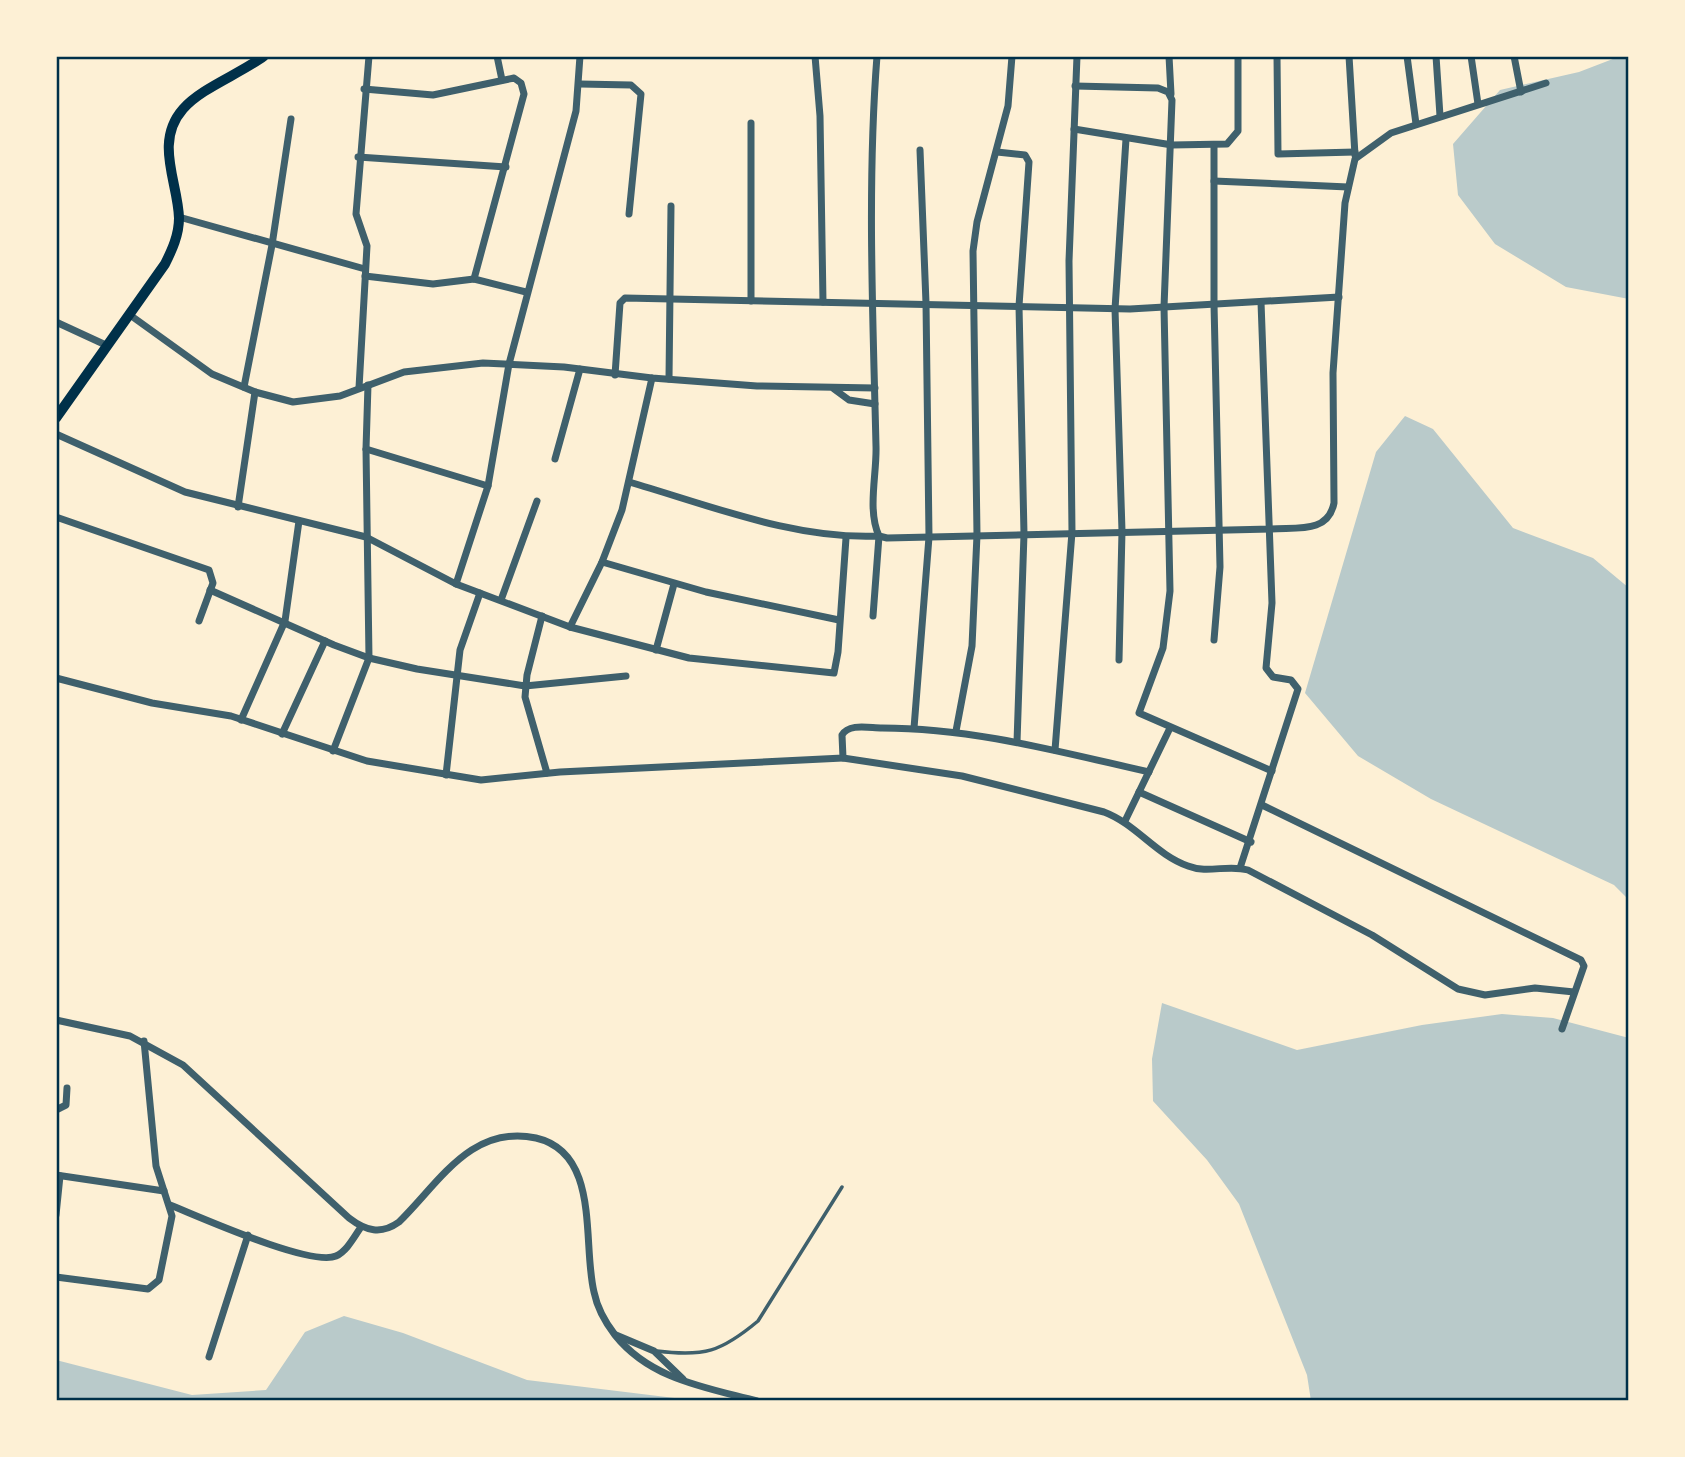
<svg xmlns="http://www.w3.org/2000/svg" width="1685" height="1457" font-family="Mulish,sans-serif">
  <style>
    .green { fill: #b9caca }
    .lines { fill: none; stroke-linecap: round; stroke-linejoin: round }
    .service { stroke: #3f606c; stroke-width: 3.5 }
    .minor { stroke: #3f606c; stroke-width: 7 }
    .primary { stroke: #003049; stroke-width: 10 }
    .neatline { fill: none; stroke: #003049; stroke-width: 2.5 }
  </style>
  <rect width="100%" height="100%" fill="#fdf0d5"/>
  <g class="green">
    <polygon points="1618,57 1629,59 1629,299 1566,287 1495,244 1458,195 1453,144 1500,90 1579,72"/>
    <polygon points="1405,416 1433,429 1513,528 1593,558 1629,588 1629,900 1614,885 1431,799 1358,756 1305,693 1376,452"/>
    <polygon points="1162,1003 1297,1050 1422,1025 1502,1014 1553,1018 1629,1038 1629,1401 1311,1401 1307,1375 1239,1204 1207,1160 1153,1101 1152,1059"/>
    <polygon points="344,1316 403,1333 527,1380 699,1401 56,1401 56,1360 192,1395 266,1390 305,1332"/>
  </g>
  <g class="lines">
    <path class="service" d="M657,1351c47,6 64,1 101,-30l84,-134"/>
    <g class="minor">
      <polyline points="497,56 502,80"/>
      <polyline points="815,56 820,116 823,302"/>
      <path d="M877,56c-10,129 -4,261 -1,390 1,28 -9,64 3,90l8,2 384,-9c25,-2 57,5 63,-26l-1,-130 12,-170 10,-44 36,-26 155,-50"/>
      <polyline points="1169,56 1171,94"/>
      <polyline points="1277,56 1278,154 1355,152"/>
      <polyline points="1349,56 1355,155"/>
      <polyline points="1407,56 1416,124"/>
      <polyline points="1436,56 1440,116"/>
      <polyline points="1471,56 1478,104"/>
      <polyline points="1514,56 1521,92"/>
      <polyline points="580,84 631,85 641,94 629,214"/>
      <polyline points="1075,86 1158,88 1168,92 1172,100 1164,307 1170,591 1163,648 1139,713 1272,771"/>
      <polyline points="364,89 433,95 514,78 521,83 524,94 474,279"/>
      <polyline points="751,123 751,301"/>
      <polyline points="1074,129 1172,145 1227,144 1238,131 1238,56"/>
      <polyline points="997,152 1025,155 1029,162 1019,306 1024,534 1017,742"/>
      <polyline points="358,157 506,167"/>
      <polyline points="1214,181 1348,187"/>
      <polyline points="179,217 365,269"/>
      <polyline points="365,276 433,284 474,279 526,292"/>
      <polyline points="130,315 212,374 255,392 293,402 340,396 404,372 483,363 564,367 652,378 757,386 875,388"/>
      <polyline points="56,322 108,346"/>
      <polyline points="615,375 620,303 625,298 1130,309 1339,297"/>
      <polyline points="669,379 671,206"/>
      <polyline points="244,387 272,245 291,119"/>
      <polyline points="359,388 367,246 356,214 369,56"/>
      <polyline points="834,389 849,400 875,404"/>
      <polyline points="56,434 185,492 366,537 456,584 570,627 689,658 834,673 838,652 846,538"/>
      <polyline points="366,449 488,486"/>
      <polyline points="555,459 580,369"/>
      <path d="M629,482c80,23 166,58 250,54l-6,80"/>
      <polyline points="238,507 255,392"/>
      <polyline points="56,517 209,570 213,583 199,621"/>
      <polyline points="602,562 706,592 839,620"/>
      <polyline points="456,584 488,486 509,364 576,111 580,56"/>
      <polyline points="210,590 334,645 369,658 417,669 525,686 626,676"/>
      <polyline points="501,600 537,501"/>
      <polyline points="542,616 527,675 525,697 547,773"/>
      <polyline points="570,627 602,562 622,510 652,378"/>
      <polyline points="1214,640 1220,567 1214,304 1214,146"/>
      <polyline points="656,650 674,584"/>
      <polyline points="1119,660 1122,531 1115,309 1126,139"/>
      <path d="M56,678l96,25 79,13 136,45 114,19 79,-8 283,-14 -1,-23c7,-12 27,-7 40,-7 91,0 178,24 267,44"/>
      <polyline points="241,720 285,621 299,521"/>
      <polyline points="914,728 929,537 926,303 920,150"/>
      <polyline points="956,731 972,646 977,535 973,251 977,222 1008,106 1012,56"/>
      <polyline points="282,734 325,641"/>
      <polyline points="1055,750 1072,532 1069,261 1077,56"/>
      <polyline points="333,751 369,658 366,449 368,385"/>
      <path d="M843,758l119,18 142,36c32,12 52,43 84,54 20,8 40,-2 60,4l124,65 86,54 27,6 50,-7 39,4"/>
      <polyline points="446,775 460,650 480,593"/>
      <polyline points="1139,792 1251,842"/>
      <polyline points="1262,805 1581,960 1584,966 1562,1029"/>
      <polyline points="1125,821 1170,728"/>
      <polyline points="1240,868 1298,689 1291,680 1273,677 1266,668 1272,603 1261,302"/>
      <path d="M56,1020l74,16 53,29 166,153c17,13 32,17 50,4 40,-39 72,-98 137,-84 65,15 46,105 58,154 3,15 11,30 21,43 35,44 89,52 142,66"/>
      <polyline points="56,1110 66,1105 67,1088"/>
      <polyline points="56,1175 164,1191"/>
      <path d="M170,1205c30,12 141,62 166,51 11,-5 18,-19 25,-29"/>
      <polyline points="56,1215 60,1176"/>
      <polyline points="56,1277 148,1289 159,1280 172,1216 156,1166 144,1041"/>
      <polyline points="616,1335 654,1351 683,1379"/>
      <polyline points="209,1357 248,1235"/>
    </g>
    <path class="primary" d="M56,418l109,-154c7,-14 14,-29 14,-46 -1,-36 -25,-76 4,-109 18,-21 57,-35 81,-53"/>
  </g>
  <rect width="1685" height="1457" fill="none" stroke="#fdf0d5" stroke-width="116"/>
  <rect x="58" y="58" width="1569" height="1341" class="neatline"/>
</svg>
